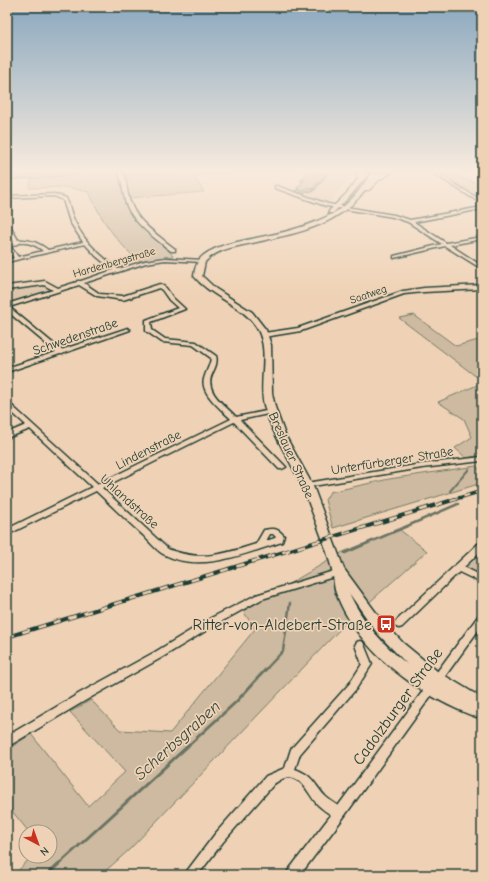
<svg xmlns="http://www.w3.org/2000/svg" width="489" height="882" font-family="'Comic Neue',sans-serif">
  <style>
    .built { fill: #ddc5aa }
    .green { fill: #cdbaa0; stroke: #767c6a }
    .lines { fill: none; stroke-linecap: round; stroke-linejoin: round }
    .stream-far2 { stroke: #6b7363; stroke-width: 2 }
    .stream-far1 { stroke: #6b7363; stroke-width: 2.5 }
    .stream { stroke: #6b7363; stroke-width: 3 }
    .street-casing { stroke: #1f3d34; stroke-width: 3 }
    .secondary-casing { stroke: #1f3d34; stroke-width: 3 }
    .highway-casing { stroke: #1f3d34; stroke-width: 3 }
    .street { fill: #efd2b5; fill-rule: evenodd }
    .secondary { fill: #efd2b5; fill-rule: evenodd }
    .highway { fill: #efd2b5; fill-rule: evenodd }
    .rail-far1-casing { stroke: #1f3d34; stroke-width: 3.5 }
    .rail-casing { stroke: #1f3d34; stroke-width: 4 }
    .rail-far1 { stroke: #efd2b5; stroke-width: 2; stroke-dasharray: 6; stroke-linecap: butt }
    .rail { stroke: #efd2b5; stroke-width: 2.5; stroke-dasharray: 8; stroke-linecap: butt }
    .wall { fill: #9b907d; stroke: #1f3d34 }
    .shaded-wall { fill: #7e7666; stroke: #1f3d34 }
    .building { fill: #b4a891; stroke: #1f3d34 }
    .labels { text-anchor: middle; stroke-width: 3.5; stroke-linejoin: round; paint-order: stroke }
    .far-street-label { font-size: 11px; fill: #1f3d34; stroke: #efd2b5 }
    .street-label { font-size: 13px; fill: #1f3d34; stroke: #efd2b5 }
    .near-poi-label { font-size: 16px; fill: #1f3d34; stroke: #efd2b5; text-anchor: end }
    .near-street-label { font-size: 16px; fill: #1f3d34; stroke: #efd2b5 }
    .near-water-label { font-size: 17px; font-style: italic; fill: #324a40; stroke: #efd2b5 }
  </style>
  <rect width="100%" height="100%" fill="#efd2b5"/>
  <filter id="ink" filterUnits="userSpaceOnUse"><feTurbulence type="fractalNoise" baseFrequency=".025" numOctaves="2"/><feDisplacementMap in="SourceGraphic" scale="8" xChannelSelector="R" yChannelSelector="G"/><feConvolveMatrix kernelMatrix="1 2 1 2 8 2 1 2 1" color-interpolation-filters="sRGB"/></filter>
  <g filter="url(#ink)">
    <g class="built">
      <polygon points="308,173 347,173 351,176 329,203 285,190 295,188"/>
      <polygon points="44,284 51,289 7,303 7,288"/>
    </g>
    <g class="green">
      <path d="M80,173h37l3,3 9,37 23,24 16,12 5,7 -35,5c-23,-22 -36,-39 -49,-69l-22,-5 -38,1 3,-11z"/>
      <polygon points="145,173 229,173 193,175 204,192 129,198 122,175"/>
      <polygon points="438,173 459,177 482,185 482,200"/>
      <polygon points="414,315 456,346 482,339 482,381 399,318"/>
      <polygon points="482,383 482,455 466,458 455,448 472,437 464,419 438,402"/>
      <polygon points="476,466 482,472 482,483 333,528 325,500 330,492 389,479"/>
      <polygon points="400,530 427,551 345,624 130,849 101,875 14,875 32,856 50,856 50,832 29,832 7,805 7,750 31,734 88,806 125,772 70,712 91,700 120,730 170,733 255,629 243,611 343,552"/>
      <polygon points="482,552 482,576 465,567"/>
    </g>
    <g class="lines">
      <polyline class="stream-far2" points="450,491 469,469"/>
      <g class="stream-far1">
        <polyline points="345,553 458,504"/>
        <polyline points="266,669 283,651 290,603"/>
      </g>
      <polyline class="stream" points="47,875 237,701 267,668"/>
      <defs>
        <g id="street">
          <polygon points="62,173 78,173 76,174 7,179 7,177"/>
          <path d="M119,173h4l2,4c2,9 2,19 6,27 8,20 28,32 44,45v2h-4c-16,-13 -37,-27 -45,-47 -3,-10 -3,-21 -7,-31z"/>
          <polygon points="433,173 437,173 482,201 482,204"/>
          <polygon points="275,186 277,186 328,204 394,215 410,220 482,207 482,209 414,222 446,243 482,237 482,239 450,245 482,266 482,269 445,246 394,258 394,256 442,244 408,222 393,217 326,206 275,188"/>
          <path d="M54,194l12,4c4,8 5,17 9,24 9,20 26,34 43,47l27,-8 20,-3 39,2v2h-2l-37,-2 -19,3 -62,20 16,11 23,2 37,-12 6,4 7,10 12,11 -34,13 1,8 13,9 31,3 20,14c2,6 -1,12 -4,18 -8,18 13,31 24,43l35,-7 2,1 1,1 -1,1 -33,7 46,47 -4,2h-3l-45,-47 -132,66 66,61c32,13 57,5 88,-5l8,-14c9,-2 14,-2 20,6l-2,6c-37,11 -81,32 -119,12 -7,-4 -14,-13 -20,-19 -16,-14 -31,-29 -47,-44l-89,44v-6l85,-42 -62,-58 -23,9v-5l19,-8 -19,-17v-6l2,1 89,81 133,-65c-10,-10 -31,-26 -27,-40 2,-8 6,-13 7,-21l-18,-13 -31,-3 -16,-11v-11l32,-12 -9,-8 -7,-10 -3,-2 -36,12 -26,-4 -18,-11 -70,22 52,43 64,-21 2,-1 3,2 -66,23 -1,1h-3l-53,18v-4l49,-16 -49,-41v-7l46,-14 -9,-5 -37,5v-4l38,-5 13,7 19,-6v-1h4l32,-11 -17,-14 -11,-12 -78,18v-2l7,-2 -7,-9v-3l7,-4 -7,-13v-6l2,1 9,16c11,-1 21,3 30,10l35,-8 -13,-20 -7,-22 -9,-4 -47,2v-2zM19,243c9,-1 17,2 24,8l-25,6 -7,-10zM270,534h3l3,3 -1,1 -9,3z"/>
          <polygon points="482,285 482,289 424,292 404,294 301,331 264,337 261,335 264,333 298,328 403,291 424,288"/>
          <polygon points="482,457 482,461 422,468 307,487 303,485 307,483 422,464"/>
          <polygon points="482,542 482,550 464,567 482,576 482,583 459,572 402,627 399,628 396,627 394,624 396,621 479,543"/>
          <polygon points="340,569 343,570 344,572 343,574 262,599 217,624 161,658 88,699 7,747 7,736 80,693 155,652 211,618 256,595"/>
          <path d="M482,614v11l-139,193 -43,57h-14l2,-4 43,-56c-4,-3 -9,-6 -13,-10 -9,-9 -14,-27 -29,-28 -5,0 -11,4 -15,7l-51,58 -25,33h-13l2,-4 28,-37 51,-58 19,-8 6,-19 59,-66 12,-19 -7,-19 2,-3 3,-1 3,1 9,22 -16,25 -56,65 -5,15c19,7 18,14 30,27 4,4 9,7 13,10l141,-191z"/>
        </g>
        <g id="secondary">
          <polygon points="363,173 369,173 351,195 333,213 329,213 329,211 347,193"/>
          <path d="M371,173h6c-31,52 -70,58 -125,70 -17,4 -36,6 -47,19l-3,14 14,13 36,23 14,18 5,15 1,48 3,14 10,28 28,51 31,83 36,49 23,25 34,28 45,27v21c-58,-20 -124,-66 -146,-126 -3,-9 -2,-18 -5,-27 -6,-23 -16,-46 -24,-68 -12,-32 -34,-60 -43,-93 -6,-24 6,-52 -6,-75 -13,-25 -47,-32 -64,-54 1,-9 3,-16 10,-21 15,-11 35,-13 52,-17 26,-5 52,-11 76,-24 17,-9 29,-24 39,-41zM349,593l28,40 30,31c-24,-19 -45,-43 -58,-71z"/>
        </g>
        <g id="highway">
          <polygon points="355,173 363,173 366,177 362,179 359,179"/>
          <polygon points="381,173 391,173 379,180 369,190 363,190 363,186 373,176"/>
        </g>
      </defs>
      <use href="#street" class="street-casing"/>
      <use href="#secondary" class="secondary-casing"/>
      <use href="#highway" class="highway-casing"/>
      <use href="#street" class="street"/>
      <use href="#secondary" class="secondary"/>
      <use href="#highway" class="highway"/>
      <defs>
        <polyline id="rail-far1" points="452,500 482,491"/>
        <polyline id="rail" points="7,637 456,499"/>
      </defs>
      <use href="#rail-far1" class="rail-far1-casing"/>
      <use href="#rail" class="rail-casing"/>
      <use href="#rail-far1" class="rail-far1"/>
      <use href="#rail" class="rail"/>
    </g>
    <polygon class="wall" points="326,174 326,176 313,192 306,191 304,194 296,191 297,189 303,182 301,181 301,179"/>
    <polygon class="shaded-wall" points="326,174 326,176 313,192 313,189"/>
    <polygon class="building" points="307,173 317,173 326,174 313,189 306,188 304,191 297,189 305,179 301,179"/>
  </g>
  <linearGradient id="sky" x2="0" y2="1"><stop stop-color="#8aa8bf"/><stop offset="0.58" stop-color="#f8ebde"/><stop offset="1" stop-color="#f8ebde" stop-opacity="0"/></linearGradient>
  <rect width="489" height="296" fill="url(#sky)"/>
  <defs>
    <symbol id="bus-square" viewBox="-11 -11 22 22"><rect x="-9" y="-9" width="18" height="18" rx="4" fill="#c8321e" stroke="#efd2b5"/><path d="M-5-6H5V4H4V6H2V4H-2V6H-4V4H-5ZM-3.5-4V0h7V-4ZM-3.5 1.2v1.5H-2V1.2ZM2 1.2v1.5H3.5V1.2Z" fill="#fff"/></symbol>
  </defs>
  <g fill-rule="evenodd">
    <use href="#bus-square" x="375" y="613" width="22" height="22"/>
  </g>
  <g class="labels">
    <g class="far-street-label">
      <text transform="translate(114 262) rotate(-16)" y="4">Hardenbergstraße</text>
      <text transform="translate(368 294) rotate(-19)" y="4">Saatweg</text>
    </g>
    <g class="street-label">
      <text transform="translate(75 336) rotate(-19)" y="5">Schwedenstraße</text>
      <text transform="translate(148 449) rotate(-27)" y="5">Lindenstraße</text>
      <text transform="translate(292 455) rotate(66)" y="5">Breslauer Straße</text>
      <text transform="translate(392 460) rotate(-9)" y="5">Unterfürberger Straße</text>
      <text transform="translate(130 501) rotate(42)" y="5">Uhlandstraße</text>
    </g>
    <g class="near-poi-label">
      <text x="372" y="630">Ritter-von-Aldebert-Straße</text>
    </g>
    <g class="near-street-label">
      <text transform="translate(397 706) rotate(-54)" y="6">Cadolzburger Straße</text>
    </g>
    <g class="near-water-label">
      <text transform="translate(177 740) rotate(-42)" y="6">Scherbsgraben</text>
    </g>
  </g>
  <rect width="489" height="882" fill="none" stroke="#efd2b5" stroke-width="24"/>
  <rect x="12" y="12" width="465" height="858" fill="none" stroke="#1f3d34" stroke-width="1.5" filter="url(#ink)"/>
  <g transform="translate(38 844) rotate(139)"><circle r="19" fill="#efd2b5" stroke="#9c9681"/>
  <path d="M0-3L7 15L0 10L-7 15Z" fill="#c8321e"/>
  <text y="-6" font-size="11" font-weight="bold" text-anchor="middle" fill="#1f3d34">N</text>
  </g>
</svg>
